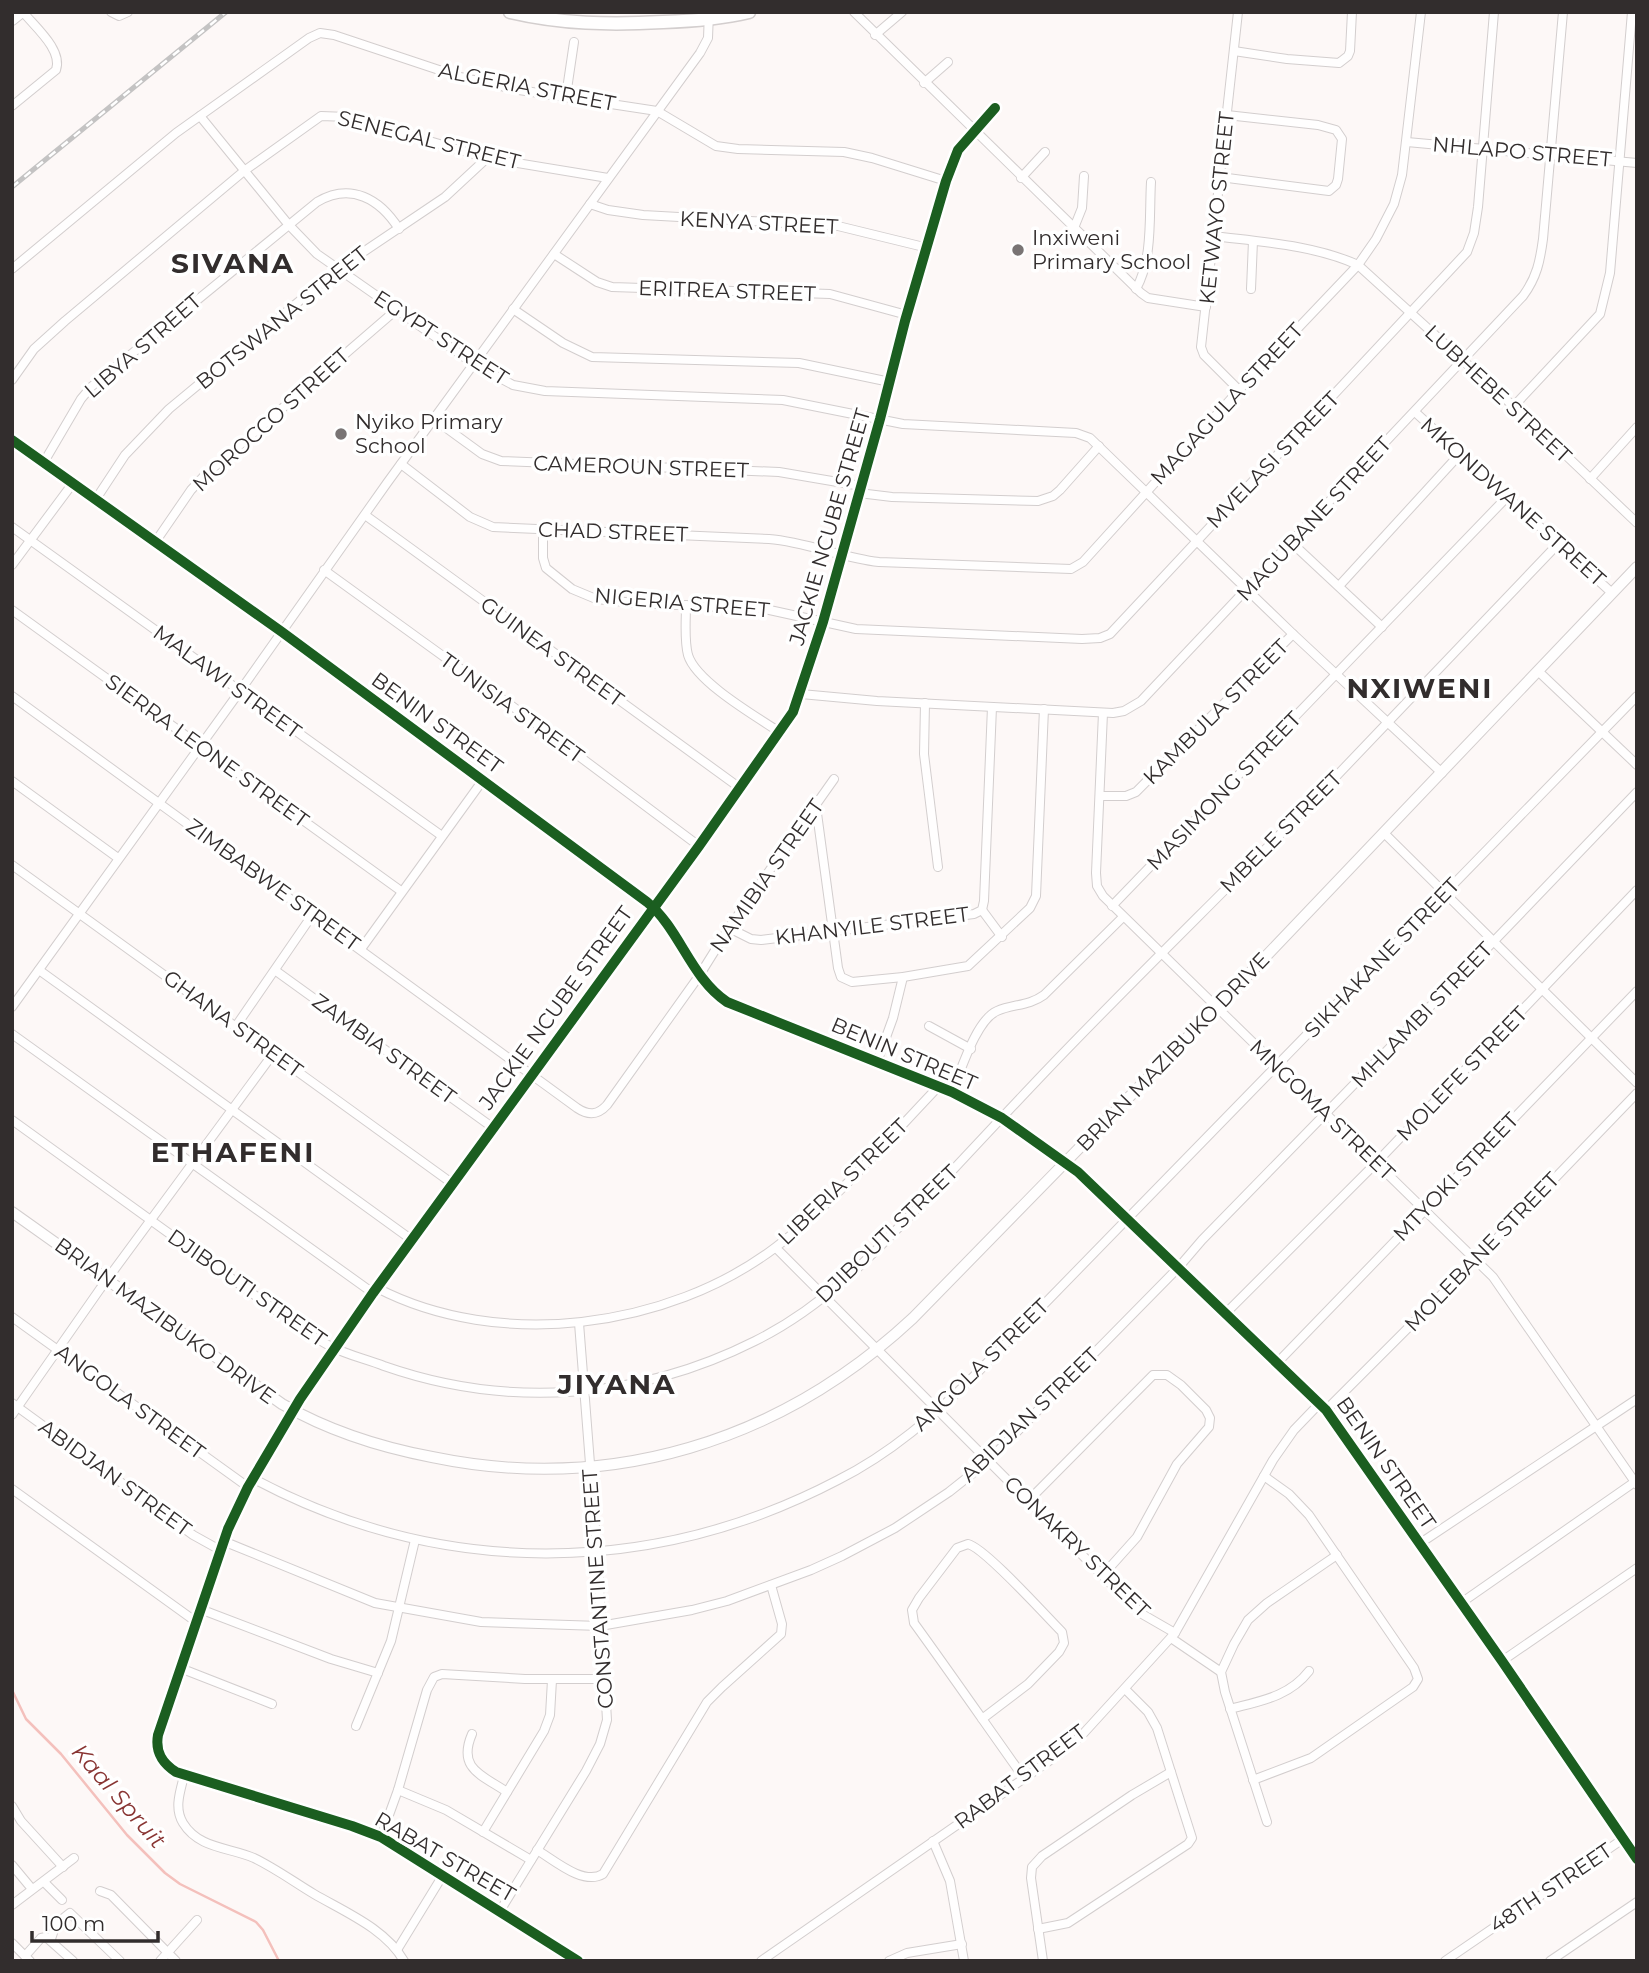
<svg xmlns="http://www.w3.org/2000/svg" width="1649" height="1973" font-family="Montserrat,sans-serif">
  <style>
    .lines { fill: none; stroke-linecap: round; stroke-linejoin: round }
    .stream { stroke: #f4c0bc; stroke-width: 2.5 }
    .minor-casing { stroke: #d3cece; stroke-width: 10 }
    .tertiary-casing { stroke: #d3cece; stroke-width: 12 }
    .primary-casing { stroke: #d3cece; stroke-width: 15 }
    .minor { stroke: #fffefe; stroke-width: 8 }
    .tertiary { stroke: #fffefe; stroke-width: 10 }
    .primary { stroke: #fffefe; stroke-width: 12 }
    .rail-casing { stroke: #c4c3c3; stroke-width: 5 }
    .rail { stroke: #fff; stroke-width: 2.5; stroke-dasharray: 8; stroke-linecap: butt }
    .cycleway-casing { stroke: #fff; stroke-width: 15 }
    .cycleway { stroke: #1b5e20; stroke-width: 10 }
    .poi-dot { fill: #797474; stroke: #fff; stroke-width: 2.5 }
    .labels { text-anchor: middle; stroke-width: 7; stroke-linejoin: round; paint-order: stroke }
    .street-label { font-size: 21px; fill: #322d2d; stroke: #fff }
    .poi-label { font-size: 21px; fill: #322d2d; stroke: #fff; text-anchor: start }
    .water-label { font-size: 23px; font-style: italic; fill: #893533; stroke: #fff }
    .district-label { font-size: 28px; font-weight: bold; letter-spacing: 2px; fill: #322d2d; stroke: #fff }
  </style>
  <rect width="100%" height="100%" fill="#fdf8f7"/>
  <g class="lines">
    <polyline class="stream" points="12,1690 26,1719 61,1754 127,1835 165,1873 180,1884 256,1922 263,1930 279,1961"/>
    <defs>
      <g id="minor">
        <polyline points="111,12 119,16 128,12"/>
        <polyline points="854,12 1141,293 1148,298 1206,307"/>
        <polyline points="1238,12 1201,347 1204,355 1239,390"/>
        <polyline points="875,35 902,12"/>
        <polyline points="1234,51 1287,59 1339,63 1348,56 1350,51 1352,12"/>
        <polyline points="924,83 948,62"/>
        <polyline points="566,96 574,42"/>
        <path d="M12,106l44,-36c7,-20 -21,-43 -33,-58"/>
        <polyline points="200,116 288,224 317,254 474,364 513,385 545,391 783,400 903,424 1076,433 1090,438 1293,634 1442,773"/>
        <polyline points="1407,142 1637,163"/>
        <polyline points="1220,177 1329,191 1336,185 1338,179 1342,139 1336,130 1318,125 1227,115"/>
        <polyline points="1021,178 1045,152"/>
        <polyline points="590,204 608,210 643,215 838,226 928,248"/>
        <polyline points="1074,228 1082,208 1084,176"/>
        <path d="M1214,236c48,6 100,9 144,29l175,159 104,99"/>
        <polyline points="554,254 597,282 612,287 830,294 907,315"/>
        <polyline points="12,269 176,133 309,38 320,33 334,35 460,77 519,90 657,111 716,146 738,149 844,152 872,158 946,181"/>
        <path d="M1136,289c17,-30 13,-73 15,-107"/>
        <polyline points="1251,289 1253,241"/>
        <polyline points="513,309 563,343 592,357 799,363 890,382"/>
        <polyline points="12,380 34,349 65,321 244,171 321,116 348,117 487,158 608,178"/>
        <polyline points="1513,407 1600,314 1610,273 1632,12"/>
        <polyline points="1415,412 1612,593"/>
        <polyline points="434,419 482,454 501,461 779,472 861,486"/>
        <path d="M12,440l270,192 365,270c33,27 43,75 80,100l225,90 50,26 76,54 248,238 176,251 135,198"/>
        <path d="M44,462l37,-63 10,-12 226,-185c34,-20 63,-3 82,27"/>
        <path d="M401,464l69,53 23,10 276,12c38,3 73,19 110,23l192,7 12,-7 156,-172 119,-125 18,-26 18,-35 8,-29 19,-163"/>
        <polyline points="1590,479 1637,427"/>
        <polyline points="859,493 892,497 1038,501 1053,496 1060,490 1099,446"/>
        <polyline points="96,499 125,455 169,409 338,269 445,197 487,158"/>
        <polyline points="365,515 740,788"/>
        <polyline points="12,527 442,836"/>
        <polyline points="543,529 543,558 546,568 572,589 596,599 635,603 765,609 856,629 1082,639 1100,638 1110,634 1467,252 1474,233 1478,207 1494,12"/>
        <polyline points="156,541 191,490 205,475 396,310"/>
        <polyline points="1292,543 1382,627"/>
        <polyline points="12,565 73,483"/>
        <polyline points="324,570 512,706 699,846"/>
        <polyline points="1339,586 1459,455"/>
        <path d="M686,605c0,16 -2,35 2,50 8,27 69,62 93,78"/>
        <polyline points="12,610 401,891"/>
        <polyline points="1538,671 1637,765"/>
        <path d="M801,694l76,7 236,12 11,-2 17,-10 382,-405c14,-19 17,-35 20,-57l20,-227"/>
        <path d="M12,696l565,412c12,8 21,7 30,-3l92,-129 30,-48 105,-149"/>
        <polyline points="925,703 924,754 938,867"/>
        <polyline points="1103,713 1096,873 1097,886 1103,896 1493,1277 1637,1485"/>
        <polyline points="12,781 118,858"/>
        <polyline points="1100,796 1126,796 1136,792 1293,634"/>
        <polyline points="816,806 838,968 841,977 852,982 903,977 968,966 1030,908 1036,896 1044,709"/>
        <polyline points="1384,833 1637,1083"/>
        <polyline points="12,865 453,1184"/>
        <polyline points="1112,906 1507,497"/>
        <polyline points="982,910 1002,937"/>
        <polyline points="729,928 751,939 761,940 974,914 982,910 984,901 992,707"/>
        <polyline points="361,949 483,780"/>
        <polyline points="39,970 412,1240"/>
        <polyline points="276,971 492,1127"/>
        <polyline points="12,1007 240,691 387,483 700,53 708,38 709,12"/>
        <polyline points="236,1026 313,914"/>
        <polyline points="929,1026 971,1049"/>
        <polyline points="12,1034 373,1293"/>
        <polyline points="877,1062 893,1018 903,977"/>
        <path d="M952,1092c9,-21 24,-72 45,-81 16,-7 32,-5 47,-16l79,-78"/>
        <path d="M12,1120l277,200c13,9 27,19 41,26 17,9 36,13 54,20 123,43 254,34 371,-25 67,-33 118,-86 168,-139 41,-44 82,-88 123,-131 85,-89 173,-174 258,-261 85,-88 168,-177 253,-265"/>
        <polyline points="776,1248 1125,1598 1142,1614 1175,1633"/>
        <path d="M377,1288c122,63 291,41 399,-41 58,-44 112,-108 163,-161"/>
        <polyline points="1225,1314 1376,1163 1637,890"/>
        <polyline points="12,1317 248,1487"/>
        <polyline points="1277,1363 1637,991"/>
        <polyline points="12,1403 193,1535 220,1550"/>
        <polyline points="1326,1410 1476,1260 1637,1093"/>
        <polyline points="12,1415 100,1289 273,1054"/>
        <path d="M254,1479c186,99 397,99 584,1 52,-26 97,-65 138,-106l661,-678"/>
        <polyline points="12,1489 195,1621"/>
        <polyline points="1029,1500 1153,1375 1167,1375 1181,1385 1206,1410 1210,1418 1209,1427 1177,1464 1137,1537 1103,1575"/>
        <polyline points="223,1541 375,1603 481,1622 600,1626 692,1610 727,1601 811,1570 842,1556 895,1528 949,1492 988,1461 1178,1268 1202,1240 1494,941 1637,792"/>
        <polyline points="1419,1544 1637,1399"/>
        <polyline points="1461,1603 1636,1481"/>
        <polyline points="200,1609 331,1659 378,1673"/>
        <polyline points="1171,1638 1221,1672"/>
        <polyline points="1502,1661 1637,1568"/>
        <polyline points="180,1668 272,1704"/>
        <path d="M1230,1709c30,-8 59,-12 79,-38"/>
        <path d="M982,1719l46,-35 31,-32 5,-9 -2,-11c-17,-17 -77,-84 -94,-88l-11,4 -38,50 -7,12 2,13c37,51 73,103 110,155"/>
        <polyline points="356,1726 391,1641 415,1540"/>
        <path d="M472,1734c-15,35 10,41 35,58"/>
        <path d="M184,1776c-4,16 -10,32 -1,47 16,26 46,24 71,35 21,10 40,24 60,36 31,18 72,35 90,67"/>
        <polyline points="1253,1780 1311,1758 1413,1687 1418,1679 1414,1668 1309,1515 1289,1494 1264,1476"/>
        <polyline points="398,1790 446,1810 531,1860"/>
        <polyline points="12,1806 21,1821 63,1867"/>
        <polyline points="1267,1822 1225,1692 1221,1672 1234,1644 1248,1620 1267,1603 1337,1555"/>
        <polyline points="483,1832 544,1731 550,1715 552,1680"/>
        <polyline points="381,1837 398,1790 427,1690 434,1677 442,1674 525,1679 605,1679"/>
        <polyline points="933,1841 950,1881 964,1961"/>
        <path d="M537,1850c17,10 46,36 66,24l104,-172 15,-15 59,-53 1,-10 -11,-39"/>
        <polyline points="12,1865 32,1889"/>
        <polyline points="44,1882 62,1900"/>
        <polyline points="100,1891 111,1895 176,1961"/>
        <polyline points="12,1905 74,1858"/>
        <polyline points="500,1911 586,1771 600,1744 607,1720 597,1553 579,1323"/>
        <polyline points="1038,1929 1068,1923 1188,1844 1192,1838 1157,1728 1148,1712 1125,1689"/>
        <polyline points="51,1939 56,1924 70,1913 120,1961"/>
        <polyline points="12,1943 30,1961"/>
        <polyline points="397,1950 443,1875"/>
        <polyline points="25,1956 41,1938 46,1937 73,1961"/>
        <polyline points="160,1961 197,1920"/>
        <path d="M578,1961l-197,-124 -29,-11 -176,-54c-14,-9 -21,-20 -18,-37l70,-206 20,-42 52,-88 73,-106 326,-447 94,-134 30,-90 57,-203 25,-98 41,-140 12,-31 37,-42"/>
        <polyline points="761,1961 1062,1752 1082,1735 1175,1633 1273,1460 1294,1430 1320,1403"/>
        <polyline points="889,1961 907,1953 962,1944"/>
        <polyline points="1043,1961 1031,1878 1032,1867 1042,1856 1132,1795 1171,1772"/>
        <polyline points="1445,1961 1623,1839"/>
        <polyline points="1550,1961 1637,1902"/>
      </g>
      <g id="tertiary">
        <polyline points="12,20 22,12"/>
        <path d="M12,1212l270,192c47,27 97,43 150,53 178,37 348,-15 481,-139l315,-322 409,-429"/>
      </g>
      <path id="primary" d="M510,12c51,12 100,13 153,10 29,-1 57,-3 86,-10"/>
    </defs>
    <use href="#minor" class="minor-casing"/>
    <use href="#tertiary" class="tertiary-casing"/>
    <use href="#primary" class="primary-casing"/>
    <use href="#minor" class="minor"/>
    <use href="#tertiary" class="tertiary"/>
    <use href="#primary" class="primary"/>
    <defs>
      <polyline id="rail" points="12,187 226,12"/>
    </defs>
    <use href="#rail" class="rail-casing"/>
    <use href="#rail" class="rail"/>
    <defs>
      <g id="cycleway">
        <path d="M12,440l270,192 365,270c33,27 43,75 80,100l225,90 50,26 76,54 248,238 176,251 135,198"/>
        <path d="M578,1961l-197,-124 -29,-11 -176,-54c-14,-9 -21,-20 -18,-37l70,-206 20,-42 52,-88 73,-106 326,-447 94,-134 30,-90 57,-203 25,-98 41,-140 12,-31 37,-42"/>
      </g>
    </defs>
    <use href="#cycleway" class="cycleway-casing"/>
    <use href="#cycleway" class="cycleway"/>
  </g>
  <g class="poi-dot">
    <circle cx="1018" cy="250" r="7"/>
    <circle cx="341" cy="434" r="7"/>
  </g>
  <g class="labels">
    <g class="street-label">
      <text transform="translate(527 87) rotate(11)" y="7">ALGERIA STREET</text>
      <text transform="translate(429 140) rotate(14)" y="7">SENEGAL STREET</text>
      <text transform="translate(1522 152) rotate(5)" y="7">NHLAPO STREET</text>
      <text transform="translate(1217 208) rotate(-84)" y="7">KETWAYO STREET</text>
      <text transform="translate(759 223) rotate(3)" y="7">KENYA STREET</text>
      <text transform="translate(727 291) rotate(2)" y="7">ERITREA STREET</text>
      <text transform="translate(282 318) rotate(-39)" y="7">BOTSWANA STREET</text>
      <text transform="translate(441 338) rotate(33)" y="7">EGYPT STREET</text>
      <text transform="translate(143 346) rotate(-41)" y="7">LIBYA STREET</text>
      <text transform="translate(1498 394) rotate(43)" y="7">LUBHEBE STREET</text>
      <text transform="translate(1227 404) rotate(-47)" y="7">MAGAGULA STREET</text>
      <text transform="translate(271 420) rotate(-42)" y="7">MOROCCO STREET</text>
      <text transform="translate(1273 460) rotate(-46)" y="7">MVELASI STREET</text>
      <text transform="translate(641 467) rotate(2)" y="7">CAMEROUN STREET</text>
      <text transform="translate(1513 502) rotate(42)" y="7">MKONDWANE STREET</text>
      <text transform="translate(1314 519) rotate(-47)" y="7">MAGUBANE STREET</text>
      <text transform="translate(830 527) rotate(-74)" y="7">JACKIE NCUBE STREET</text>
      <text transform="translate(613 532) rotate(2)" y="7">CHAD STREET</text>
      <text transform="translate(682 603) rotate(5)" y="7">NIGERIA STREET</text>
      <text transform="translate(552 652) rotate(36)" y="7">GUINEA STREET</text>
      <text transform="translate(227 682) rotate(36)" y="7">MALAWI STREET</text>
      <text transform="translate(512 708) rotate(36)" y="7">TUNISIA STREET</text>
      <text transform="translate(1216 712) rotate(-45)" y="7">KAMBULA STREET</text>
      <text transform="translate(437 723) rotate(36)" y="7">BENIN STREET</text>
      <text transform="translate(207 751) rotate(36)" y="7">SIERRA LEONE STREET</text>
      <text transform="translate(1224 791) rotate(-46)" y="7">MASIMONG STREET</text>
      <text transform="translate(1281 832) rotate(-45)" y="7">MBELE STREET</text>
      <text transform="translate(767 876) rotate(-55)" y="7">NAMIBIA STREET</text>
      <text transform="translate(273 885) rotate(36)" y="7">ZIMBABWE STREET</text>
      <text transform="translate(872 926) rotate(-7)" y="7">KHANYILE STREET</text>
      <text transform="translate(1382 958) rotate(-46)" y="7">SIKHAKANE STREET</text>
      <text transform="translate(556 1008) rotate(-54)" y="7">JACKIE NCUBE STREET</text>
      <text transform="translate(1422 1015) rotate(-46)" y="7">MHLAMBI STREET</text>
      <text transform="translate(233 1024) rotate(36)" y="7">GHANA STREET</text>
      <text transform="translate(384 1049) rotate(36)" y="7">ZAMBIA STREET</text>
      <text transform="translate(1173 1052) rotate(-46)" y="7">BRIAN MAZIBUKO DRIVE</text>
      <text transform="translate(904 1054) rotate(23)" y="7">BENIN STREET</text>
      <text transform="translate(1462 1074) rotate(-46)" y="7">MOLEFE STREET</text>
      <text transform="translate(1322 1110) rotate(44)" y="7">MNGOMA STREET</text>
      <text transform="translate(1456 1177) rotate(-46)" y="7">MTYOKI STREET</text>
      <text transform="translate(843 1182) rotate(-44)" y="7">LIBERIA STREET</text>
      <text transform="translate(887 1234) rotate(-44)" y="7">DJIBOUTI STREET</text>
      <text transform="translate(1482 1252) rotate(-46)" y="7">MOLEBANE STREET</text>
      <text transform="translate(247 1288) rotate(35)" y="7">DJIBOUTI STREET</text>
      <text transform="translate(165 1321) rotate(36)" y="7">BRIAN MAZIBUKO DRIVE</text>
      <text transform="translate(981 1365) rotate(-44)" y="7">ANGOLA STREET</text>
      <text transform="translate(130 1402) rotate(36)" y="7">ANGOLA STREET</text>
      <text transform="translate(1030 1415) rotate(-44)" y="7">ABIDJAN STREET</text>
      <text transform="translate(1386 1463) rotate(55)" y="7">BENIN STREET</text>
      <text transform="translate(115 1478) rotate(36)" y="7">ABIDJAN STREET</text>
      <text transform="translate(1077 1547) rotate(44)" y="7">CONAKRY STREET</text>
      <text transform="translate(598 1589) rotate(-94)" y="7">CONSTANTINE STREET</text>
      <text transform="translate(1020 1777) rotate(-37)" y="7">RABAT STREET</text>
      <text transform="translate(445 1857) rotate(30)" y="7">RABAT STREET</text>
      <text transform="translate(1551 1888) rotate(-34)" y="7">48TH STREET</text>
    </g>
    <g class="poi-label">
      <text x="1032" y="245">Inxiweni<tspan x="1032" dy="24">Primary School</tspan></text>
      <text x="355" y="429">Nyiko Primary<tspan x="355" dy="24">School</tspan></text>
    </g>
    <g class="water-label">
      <text transform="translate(119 1796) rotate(49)" y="8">Kaal Spruit</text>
    </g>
    <g class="district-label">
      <text x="233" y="273">SIVANA</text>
      <text x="1420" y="698">NXIWENI</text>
      <text x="233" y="1162">ETHAFENI</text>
      <text x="617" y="1394">JIYANA</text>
    </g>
  </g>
  <rect width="1649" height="1973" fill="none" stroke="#322d2d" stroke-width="28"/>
  <path d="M32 1931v10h126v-10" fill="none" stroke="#322d2d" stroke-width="3.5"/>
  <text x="42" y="1931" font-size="21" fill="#322d2d" stroke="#ffffff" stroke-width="5" paint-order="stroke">100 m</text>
</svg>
